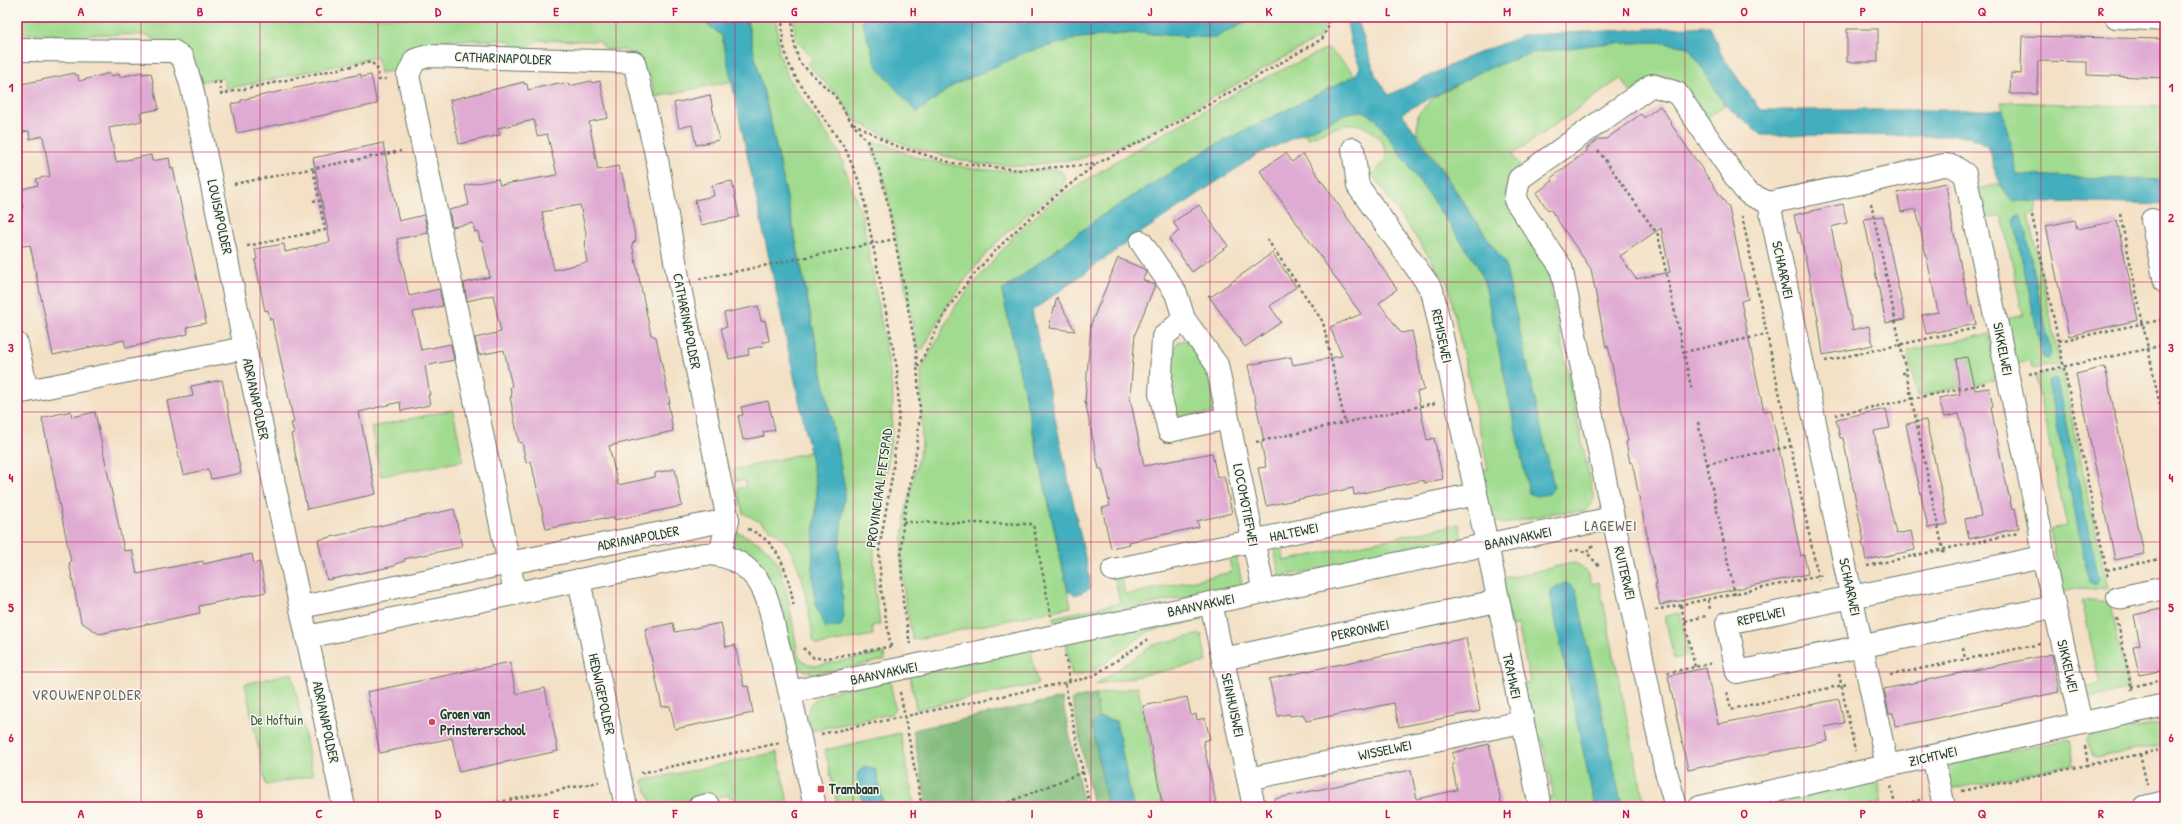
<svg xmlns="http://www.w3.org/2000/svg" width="2182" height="824" font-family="'Patrick Hand',sans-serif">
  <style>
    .green { fill: #a0db8f; stroke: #608c62 }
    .forest { fill: #80bb7a; stroke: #507c57 }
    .water { fill: #42afbf; stroke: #30767a }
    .building { fill: #e0abd3; fill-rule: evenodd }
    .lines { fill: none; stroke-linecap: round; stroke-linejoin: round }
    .minor-casing { stroke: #697667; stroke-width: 24 }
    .path { stroke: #697667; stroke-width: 2.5; stroke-dasharray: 3 3; stroke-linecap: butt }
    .minor { stroke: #fff; stroke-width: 22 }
    .grid { fill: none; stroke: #c2185b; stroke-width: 1; stroke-opacity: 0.55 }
    .poi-dot { fill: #d1495b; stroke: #fbf7ec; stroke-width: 1.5 }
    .labels { text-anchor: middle; stroke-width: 3; stroke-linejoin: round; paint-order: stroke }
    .street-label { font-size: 14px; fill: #1f3d34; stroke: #fbf7ec }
    .poi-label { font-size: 14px; font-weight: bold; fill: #1f3d34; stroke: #fbf7ec; text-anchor: start }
    .park-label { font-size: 14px; fill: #395d46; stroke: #fbf7ec }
    .neighbourhood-label { font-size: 15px; letter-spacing: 1px; fill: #63646c; stroke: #fbf7ec }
    .neatline { fill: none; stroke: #c2185b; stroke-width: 1.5 }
    .grid-label { font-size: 13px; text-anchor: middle; font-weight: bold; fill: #c2185b }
  </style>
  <rect width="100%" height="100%" fill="#fbf7ec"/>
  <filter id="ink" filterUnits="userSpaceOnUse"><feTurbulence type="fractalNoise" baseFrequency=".025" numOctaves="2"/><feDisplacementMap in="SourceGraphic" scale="8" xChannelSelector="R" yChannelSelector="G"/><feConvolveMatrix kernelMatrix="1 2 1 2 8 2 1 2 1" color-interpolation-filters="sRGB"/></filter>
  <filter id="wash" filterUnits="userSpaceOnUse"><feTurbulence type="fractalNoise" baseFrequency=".012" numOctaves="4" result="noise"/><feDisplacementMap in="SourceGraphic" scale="16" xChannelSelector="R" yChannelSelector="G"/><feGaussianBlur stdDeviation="0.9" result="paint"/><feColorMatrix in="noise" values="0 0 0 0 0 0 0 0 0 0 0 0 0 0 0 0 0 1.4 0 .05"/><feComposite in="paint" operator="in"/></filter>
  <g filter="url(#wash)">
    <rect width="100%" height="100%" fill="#f3e0c5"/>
    <g class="green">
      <polygon points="17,17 698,17 722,36 732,81 655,97 650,75 644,75 635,54 624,50 606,50 599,41 538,40 528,48 515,48 507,40 445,40 400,70 380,73 377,57 226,89 223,78 198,82 148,35 87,34 78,43 62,42 55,34 17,34"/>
      <path d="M747,17h29l3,36 10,27 50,72 23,64 27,148 4,37 -2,37 -17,113 1,40 5,33 -8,2 1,9 -54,10 -5,-3c-6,-31 -10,-78 -31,-102 -11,-12 -26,-20 -40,-27l-6,-24 9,-2 -1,-7 -9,1 -3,-11 77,-18 7,41 -5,70 32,54 -5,-69 6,-60 -52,-263 -26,-121 -14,-52z"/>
      <polygon points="794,17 863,17 862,22 917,113 952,86 1026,52 1079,38 1135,33 1215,38 1255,17 1324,17 1325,25 1319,38 1140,138 1079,159 1023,166 978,164 913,148 855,121 839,96 807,65 813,58 795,39"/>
      <path d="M1658,42l31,5 36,58 -18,13c-13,-18 -30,-52 -59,-38 -6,3 -12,9 -17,13l-10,-15 -109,77 8,10 -10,13 -5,11c11,36 45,61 53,97l-8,1 44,212 -8,12 -33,2 -49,11 -9,-4v-3l-7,1 -10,-47 10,-2 -40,-185 -76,-110c5,-5 15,-12 14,-20 0,-15 -22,-32 -37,-30 -14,2 -28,10 -41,14l-4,-5 47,-21 13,-1 12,8 100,144 9,21 44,209 20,1 5,-7 -49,-223 -88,-132 1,-18 15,-16 51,-28 48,-17 67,-9z"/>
      <polygon points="1328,48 1356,75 1208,149 1098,218 1002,291 1071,607 913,640 905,601 901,557 906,509 922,445 921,370 956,305 1013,237 1050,203 1128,154 1244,88"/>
      <polygon points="2001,102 2165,107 2165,180 2017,175"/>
      <path d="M873,142c15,0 31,13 46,16 48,12 87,16 137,11l6,3 3,7 -3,7c-19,16 -39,31 -57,48 -34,33 -60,72 -82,115l-6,-1 -29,-150 -8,-30 -10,-21z"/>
      <path d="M1999,184c12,19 19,17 40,18l-4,11 -6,2 31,149 -27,5 -3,-8 -15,3 -9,-45 17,-4 -21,-99 -17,3 -7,-30z"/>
      <polygon points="1989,334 1998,379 1917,396 1907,351"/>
      <polygon points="1185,340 1206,361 1217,411 1185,419 1177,415 1171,405 1170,396 1173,350 1178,342"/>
      <polygon points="2062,371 2108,590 2080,588 2063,592 2050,529 2067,526 2035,376"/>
      <polygon points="453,410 463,461 381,476 371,427"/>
      <polygon points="1459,524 1462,539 1280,577 1273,545 1281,543 1284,561"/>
      <path d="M731,529c15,7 33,14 43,28 14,23 19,71 24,98l8,8 8,3 70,-13 1,7 -69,14 -11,-3 -10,-7 -65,-122z"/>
      <polygon points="1228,554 1236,554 1242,585 1056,624 1054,617 1120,603 1115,578 1121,576 1125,595 1232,572"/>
      <path d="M1573,563c11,2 15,10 19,21l7,-2 46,225h-23l-46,-217 -10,-7 -16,11 45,213h-46l-2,-8 7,-2 -12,-58 -6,3 -13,-58 7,-2 -12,-58 -7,2 -10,-47z"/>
      <polygon points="2082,600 2110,603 2129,690 2085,699 2083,688 2100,685"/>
      <polygon points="1680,613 1689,656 1674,659 1665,616"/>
      <polygon points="1201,614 1202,620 1149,631 1092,672 1072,676 1066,642"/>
      <polygon points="1201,634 1207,662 1095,685 1153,645"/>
      <polygon points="1034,648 1031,654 1038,684 916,709 910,675"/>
      <polygon points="292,673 313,775 266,785 245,684"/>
      <path d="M890,680l5,28 -4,6 -81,17c-2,-10 -5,-18 1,-27 9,-14 62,-20 79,-24z"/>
      <polygon points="1138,687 1162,807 1133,807 1116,721 1099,717 1095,695"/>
      <polygon points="2165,724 2165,744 2097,758 2091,755 2087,739 2091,734 2112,730"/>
      <polygon points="900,733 915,807 884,807 876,770 857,774 864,807 838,807 825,750"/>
      <polygon points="2070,739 2074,764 1949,790 1944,770 1946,764"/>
      <polygon points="777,752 789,807 747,807 727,795 654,807 642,781"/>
      <polygon points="1877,779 1882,803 1864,807 1752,807 1782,798"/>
    </g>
    <g class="forest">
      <polygon points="1095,695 1099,717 1092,724 1108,807 1093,807 1072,699"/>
      <polygon points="1062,698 1084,807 927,807 913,730"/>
    </g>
    <g class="water">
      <path d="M698,17h48l34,147 65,324 -6,60 5,69 -3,9 -15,2c-23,-35 -10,-94 -9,-133 0,-14 -5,-29 -7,-43l-88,-416z"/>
      <polygon points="863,17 1255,17 1215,38 1135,33 1079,38 1027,52 952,86 917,113 877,67 862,22"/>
      <path d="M1346,17h11l18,57 14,21 79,-38 56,-22 186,-9 11,28 39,56h243l14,65 148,5v25l-151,-4c-18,-12 -18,-36 -26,-55l-19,-10 -207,-1 -37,-30 -36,-58 -31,-5 -59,2 -67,9 -48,17 -82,43 103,151 49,223 -5,7 -13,2 -7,-3 -44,-209 -9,-21 -100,-144 -12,-8 -13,1 -93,42 -122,82 -104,75 58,269 -1,9 -13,6 -8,-4 -66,-300 96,-73 110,-69 148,-74 4,-8 -9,-22z"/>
      <polygon points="2020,214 2023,219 2051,353 2049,359 2044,358 2042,355 2014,221 2016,215"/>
      <polygon points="2053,379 2057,381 2099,579 2096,584 2089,582 2048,383 2049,380"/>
      <polygon points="1566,583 1576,590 1622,807 1595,807 1550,594 1555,587"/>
      <polygon points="1099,717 1116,721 1133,807 1108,807 1092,724"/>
      <polygon points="864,766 876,770 884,807 864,807 857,774"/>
    </g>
    <g id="blocks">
      <g class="building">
        <rect x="1847" y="29" width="31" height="33"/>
        <polygon points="2022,36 2165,39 2165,78 2087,75 2087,62 2038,61 2037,94 2010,94 2011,73 2021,74"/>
        <polygon points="142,72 142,74 151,73 159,109 140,113 142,121 109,128 116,162 151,155 152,161 169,158 171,169 173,168 206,323 187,327 188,334 139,345 126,348 124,340 53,355 30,245 17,247 17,210 23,208 19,190 38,185 36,179 50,176 43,136 30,139 29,131 17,133 17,85 75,73 75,75 78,75 79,81 110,73 110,76 119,74 120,77"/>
        <polygon points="361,74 361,77 371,75 377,104 237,133 231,104 241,102 241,100"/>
        <path d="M591,81l1,2 8,-2 8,37 -19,4 9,48 20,-4 2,8h2l14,66 -4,4 19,91 5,2 14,66h-2l5,28 -64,15 9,39 37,-8v-4l20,-4 7,37 -68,14v-3l-10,3v-2l-58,11 -15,-68 -5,2 -4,-21 -3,1 -9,-46h2l-2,-10 2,-1 -8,-36 -25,5 -4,-17 26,-6 -8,-37 -26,6 -3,-18 26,-6 -8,-36h-2l-2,-10 -3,1 -2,-9 -21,4 -3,-17 20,-5 -4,-19 3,-1 30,-6 2,6 57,-10 -8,-34 -2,-7 -10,2 -3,-16 -36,8 2,7 -41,9 -9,-44 74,-18v2h3l1,6 31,-7 1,2 8,-2 1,3zM580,205l6,28 -1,18 2,11 -33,8 -12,-58z"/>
        <polygon points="710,95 719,140 696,145 692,125 679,128 674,103"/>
        <path d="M1660,106l12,17 -1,1 58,84 19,91 -7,2 19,93 4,17 7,-1 30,146 3,-1 4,19 -148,31 -5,-21h2l-25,-122 -2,1 -4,-21 2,-1 -20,-95 -2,1 -15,-78 -41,-60 -2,1 -12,-17 17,-12 -2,-3 36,-27v-3l12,-9h7l35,-25 3,4zM1661,228l9,44 -34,7 -16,-23z"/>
        <polygon points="383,143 399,221 424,215 428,233 397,239 409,296 439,289 443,306 413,312 421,350 451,344 454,360 425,366 430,395 428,395 430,405 401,411 400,402 359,412 376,494 307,509 291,434 294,433 291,423 294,423 272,319 270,320 268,310 265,311 255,260 257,259 255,249 284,244 285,252 330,242 313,158"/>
        <polygon points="1286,153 1292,162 1303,154 1397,289 1379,303 1401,333 1412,331 1424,390 1417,392 1427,440 1434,438 1443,479 1424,483 1424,480 1354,495 1353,488 1266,506 1258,468 1266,467 1261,442 1264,442 1248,365 1291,357 1293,365 1342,356 1330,327 1361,314 1260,171"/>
        <polygon points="732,181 739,217 701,225 695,200 714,196 712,185"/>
        <polygon points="1946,183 1951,219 1969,306 1972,305 1976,324 1926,334 1922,315 1938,312 1931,278 1916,209 1901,212 1897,193"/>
        <polygon points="1843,204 1847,223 1831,227 1842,278 1853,330 1869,326 1873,345 1823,355 1818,319 1800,233 1798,233 1794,215"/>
        <polygon points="1199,205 1228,246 1192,272 1169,239 1179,231 1173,222"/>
        <polygon points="1883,216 1905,319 1886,323 1864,219"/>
        <polygon points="2075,220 2077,229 2117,221 2138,320 2069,336 2046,226"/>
        <polygon points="1272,253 1296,287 1270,306 1281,322 1245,347 1208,295 1212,296"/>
        <polygon points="1118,258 1144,269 1146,272 1143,280 1155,285 1135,334 1130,398 1144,466 1212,453 1217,477 1224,476 1232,513 1197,521 1199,527 1129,542 1130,544 1111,548 1102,508 1110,506 1102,469 1099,469 1085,401 1091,324"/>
        <polygon points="1057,297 1075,331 1049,328"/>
        <polygon points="758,306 761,321 765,320 769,341 762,342 763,346 748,349 749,355 729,359 721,328 727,327 724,313"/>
        <polygon points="1967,357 1975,390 1989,388 1993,406 1991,407 2001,459 2012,510 2015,509 2019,528 1969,539 1965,519 1981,516 1967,447 1959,414 1944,417 1939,398 1960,394 1956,359"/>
        <polygon points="2105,367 2144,554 2115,560 2076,374"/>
        <polygon points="222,380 241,473 211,479 208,469 183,475 167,401 193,396 191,386"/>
        <polygon points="768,401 775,430 763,432 764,436 743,440 738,416 743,415 741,407"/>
        <polygon points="1886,409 1890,428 1874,431 1877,448 1896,534 1911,531 1915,550 1866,560 1862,541 1864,541 1857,507 1843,438 1840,438 1836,419"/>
        <polygon points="71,411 72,417 95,412 124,551 132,550 137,574 203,561 203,564 252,554 254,564 260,562 266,592 199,606 200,613 99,634 81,622 69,563 71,562 42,418"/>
        <polygon points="1926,420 1948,524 1928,528 1906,424"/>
        <polygon points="454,509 462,547 404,559 405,561 395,564 395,566 327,580 318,540"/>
        <polygon points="2165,608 2165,670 2139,675 2133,646 2140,645 2134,615"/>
        <polygon points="673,623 675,632 721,623 726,647 735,645 744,687 748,686 753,713 675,729 670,706 662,707 645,629"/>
        <polygon points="1466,638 1480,711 1399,727 1394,703 1306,721 1303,714 1290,716 1289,714 1278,716 1269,679"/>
        <polygon points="2052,654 2059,692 1895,727 1893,713 1889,714 1884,689"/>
        <polygon points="510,662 516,694 545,688 558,751 459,772 452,738 380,753 367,692"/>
        <polygon points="1706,668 1718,724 1839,699 1844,723 1825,727 1828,741 1688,770 1668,676"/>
        <polygon points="1187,697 1191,716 1196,714 1197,720 1205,718 1210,739 1203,741 1217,807 1163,807 1143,706"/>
        <polygon points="1489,744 1502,807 1275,807 1274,799 1411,770 1417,799 1457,790 1452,764 1455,763 1452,753"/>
      </g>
    </g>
  </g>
  <g filter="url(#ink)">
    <use href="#blocks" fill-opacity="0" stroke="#697667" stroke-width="1"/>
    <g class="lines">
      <defs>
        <g id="minor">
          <polyline points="2116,17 2165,20"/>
          <polyline points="17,50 173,51 183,58 192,88 245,348"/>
          <polyline points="1353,149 1358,186 1432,290 1487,544 1540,807"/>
          <polyline points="1769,203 1944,165 1953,166 1965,174 2040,528 2043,557 2081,723"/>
          <polyline points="2152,220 2165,282"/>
          <polyline points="1141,242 1176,293 1184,319"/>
          <polyline points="17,344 27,391"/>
          <path d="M17,393l228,-45 62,289 397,-83c21,0 38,7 51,23 14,16 17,43 22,63 14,55 26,111 38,167"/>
          <polyline points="1228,418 1169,431 1160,394 1163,337 1184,319 1217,365 1264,592"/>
          <polyline points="2043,557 1727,623 1737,672 2054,607"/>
          <polyline points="1113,570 1476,494"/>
          <polyline points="579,580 626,807"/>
          <polyline points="515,593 408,75 415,60 428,56 634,62 657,159 679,283 728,520 720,554"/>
          <polyline points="2118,598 2165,588"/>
          <polyline points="1211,603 1254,807"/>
          <polyline points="302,607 509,563 728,520"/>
          <polyline points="307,637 344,807"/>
          <polyline points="1223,659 1497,601"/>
          <polyline points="790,692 1612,518"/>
          <polyline points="1933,756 1944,807"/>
          <polyline points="1248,779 1522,722"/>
          <polyline points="699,807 708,805 708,807"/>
          <polyline points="1676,807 1665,768 1561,267 1515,200 1519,179 1652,85 1677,93 1743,188 1749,194 1769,203 1887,766"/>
          <polyline points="1700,807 2165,705"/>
          <polyline points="2145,807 2165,802"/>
        </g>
      </defs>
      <use href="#minor" class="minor-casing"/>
      <g class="path">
        <polyline points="782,17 783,43 788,62 796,78 846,150 862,189 897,368 899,414 892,477 879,549 881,590 891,647"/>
        <polyline points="792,17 793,38 799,62 835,96 851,122 867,141 879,169 888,204 916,350 920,410 917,447 903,522 901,557 903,602 910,644"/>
        <polyline points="213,83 220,82 221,94 371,62 377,68 379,80 386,79"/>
        <polyline points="853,123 893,145 952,163 1021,170 1096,164 1175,124 1322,39 1329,25 1327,17"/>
        <polyline points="1598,150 1658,235 1692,391"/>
        <polyline points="234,184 401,151"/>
        <polyline points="313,201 319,200"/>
        <polyline points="1871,203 1944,555"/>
        <polyline points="2120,214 2165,430"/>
        <polyline points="2032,215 2108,578"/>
        <polyline points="1742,216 1819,581"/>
        <polyline points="1267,239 1323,322 1345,423"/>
        <polyline points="247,246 325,230 313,169"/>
        <polyline points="699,279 895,239"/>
        <polyline points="2059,341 2165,319"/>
        <polyline points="1684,352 1768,334"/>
        <polyline points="1825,361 1976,328"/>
        <path d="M918,367c10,-18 18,-39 29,-57 39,-58 93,-103 148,-145"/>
        <polyline points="1902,373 1906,373"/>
        <polyline points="2029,374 2165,345"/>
        <polyline points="1835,415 1987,383"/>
        <polyline points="1698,422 1735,595"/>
        <polyline points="1256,442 1435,403"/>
        <polyline points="1707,464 1792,446"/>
        <polyline points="903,522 1033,524 1051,616"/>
        <path d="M748,529c33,13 41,47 46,79"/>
        <polyline points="1593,545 1587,553 1599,566"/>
        <polyline points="1570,551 1578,550 1587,553"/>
        <polyline points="1867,566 2018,533"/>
        <polyline points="2107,570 2165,558"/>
        <polyline points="1708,600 1710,609"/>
        <polyline points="1681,605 1695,667"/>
        <polyline points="1655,610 1825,575"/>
        <polyline points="2117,618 2132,690"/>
        <polyline points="1685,621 1706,616"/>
        <polyline points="803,648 814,658 828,658 893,646"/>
        <polyline points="1963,648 1965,659"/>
        <polyline points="1065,655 1070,682"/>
        <polyline points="1667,673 1713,663"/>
        <polyline points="1839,674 1855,751"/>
        <polyline points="1890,675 2040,644"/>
        <polyline points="2131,687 2165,679"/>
        <polyline points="900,692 922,807"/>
        <polyline points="1727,692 1731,709 1848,684"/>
        <polyline points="821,734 1092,677 1147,640"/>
        <polyline points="2085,746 2088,765"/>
        <polyline points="2140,754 2147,785"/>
        <polyline points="1083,772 1090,807"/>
        <polyline points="641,773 779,743"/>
        <polyline points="1891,786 1895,805"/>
        <polyline points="1962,791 2165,749"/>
        <polyline points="1915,801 1916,807"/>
        <polyline points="474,807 599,782"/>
        <polyline points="997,807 1083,772 1065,684"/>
        <polyline points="1888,807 1920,800"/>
      </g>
      <use href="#minor" class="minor"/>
    </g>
  </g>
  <path class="grid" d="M141,17v790M260,17v790M378,17v790M497,17v790M616,17v790M735,17v790M853,17v790M972,17v790M1091,17v790M1210,17v790M1329,17v790M1447,17v790M1566,17v790M1685,17v790M1804,17v790M1922,17v790M2041,17v790M17,152h2148M17,282h2148M17,412h2148M17,542h2148M17,672h2148"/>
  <g class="poi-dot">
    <circle cx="432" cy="722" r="4"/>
    <rect x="817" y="785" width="8" height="8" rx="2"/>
  </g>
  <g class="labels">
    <g class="street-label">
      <text transform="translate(503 58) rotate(2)" y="5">CATHARINAPOLDER</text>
      <text transform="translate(220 217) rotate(78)" y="5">LOUISAPOLDER</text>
      <text transform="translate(1783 270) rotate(78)" y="5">SCHAARWEI</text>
      <text transform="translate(687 321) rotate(79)" y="5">CATHARINAPOLDER</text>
      <text transform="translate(1442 336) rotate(78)" y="5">REMISEWEI</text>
      <text transform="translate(2003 349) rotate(79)" y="5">SIKKELWEI</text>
      <text transform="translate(256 399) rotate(78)" y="5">ADRIANAPOLDER</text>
      <text transform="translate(879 488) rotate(-82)" y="5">PROVINCIAAL FIETSPAD</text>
      <text transform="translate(1246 505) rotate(79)" y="5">LOCOMOTIEFWEI</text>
      <text transform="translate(1294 532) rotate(-12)" y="5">HALTEWEI</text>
      <text transform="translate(638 538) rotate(-11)" y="5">ADRIANAPOLDER</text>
      <text transform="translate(1518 538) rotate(-12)" y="5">BAANVAKWEI</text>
      <text transform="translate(1625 573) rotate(77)" y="5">RUITERWEI</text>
      <text transform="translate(1850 587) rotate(78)" y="5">SCHAARWEI</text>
      <text transform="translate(1201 605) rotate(-12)" y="5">BAANVAKWEI</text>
      <text transform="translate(1761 616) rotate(-12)" y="5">REPELWEI</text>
      <text transform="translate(1360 630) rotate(-12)" y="5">PERRONWEI</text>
      <text transform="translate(2068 666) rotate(77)" y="5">SIKKELWEI</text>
      <text transform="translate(884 673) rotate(-12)" y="5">BAANVAKWEI</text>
      <text transform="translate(1512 676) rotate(78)" y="5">TRAMWEI</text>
      <text transform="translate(602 694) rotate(78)" y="5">HEDWIGEPOLDER</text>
      <text transform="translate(1233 705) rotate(78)" y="5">SEINHUISWEI</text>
      <text transform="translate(326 722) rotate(78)" y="5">ADRIANAPOLDER</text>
      <text transform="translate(1385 750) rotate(-12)" y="5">WISSELWEI</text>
      <text transform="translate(1933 756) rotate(-13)" y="5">ZICHTWEI</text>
    </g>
    <g class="poi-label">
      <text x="440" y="719">Groen van<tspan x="440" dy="16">Prinstererschool</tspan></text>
      <text x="829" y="794">Trambaan</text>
    </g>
    <g class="park-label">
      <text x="277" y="725">De Hoftuin</text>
    </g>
    <g class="neighbourhood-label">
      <text x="1611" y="531">LAGEWEI</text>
      <text x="87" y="700">VROUWENPOLDER</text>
    </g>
  </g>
  <rect width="2182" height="824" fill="none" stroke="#fbf7ec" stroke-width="44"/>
  <rect x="22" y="22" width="2138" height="780" class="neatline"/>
  <g class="grid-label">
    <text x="81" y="16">A</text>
    <text x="200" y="16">B</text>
    <text x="319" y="16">C</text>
    <text x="438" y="16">D</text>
    <text x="556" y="16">E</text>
    <text x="675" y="16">F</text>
    <text x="794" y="16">G</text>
    <text x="913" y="16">H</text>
    <text x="1032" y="16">I</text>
    <text x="1150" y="16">J</text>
    <text x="1269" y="16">K</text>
    <text x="1388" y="16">L</text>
    <text x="1507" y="16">M</text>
    <text x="1626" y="16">N</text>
    <text x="1744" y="16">O</text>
    <text x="1863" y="16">P</text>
    <text x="1982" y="16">Q</text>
    <text x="2101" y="16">R</text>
    <text x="11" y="92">1</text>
    <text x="2171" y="92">1</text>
    <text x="11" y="222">2</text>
    <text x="2171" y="222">2</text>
    <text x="11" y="352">3</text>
    <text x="2171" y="352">3</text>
    <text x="11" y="482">4</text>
    <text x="2171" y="482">4</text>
    <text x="11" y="612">5</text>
    <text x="2171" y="612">5</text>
    <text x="11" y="742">6</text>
    <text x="2171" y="742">6</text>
    <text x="81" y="818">A</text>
    <text x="200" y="818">B</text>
    <text x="319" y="818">C</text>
    <text x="438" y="818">D</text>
    <text x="556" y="818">E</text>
    <text x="675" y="818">F</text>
    <text x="794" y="818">G</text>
    <text x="913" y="818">H</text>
    <text x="1032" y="818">I</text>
    <text x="1150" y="818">J</text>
    <text x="1269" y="818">K</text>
    <text x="1388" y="818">L</text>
    <text x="1507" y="818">M</text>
    <text x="1626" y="818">N</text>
    <text x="1744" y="818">O</text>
    <text x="1863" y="818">P</text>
    <text x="1982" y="818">Q</text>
    <text x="2101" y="818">R</text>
  </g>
</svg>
